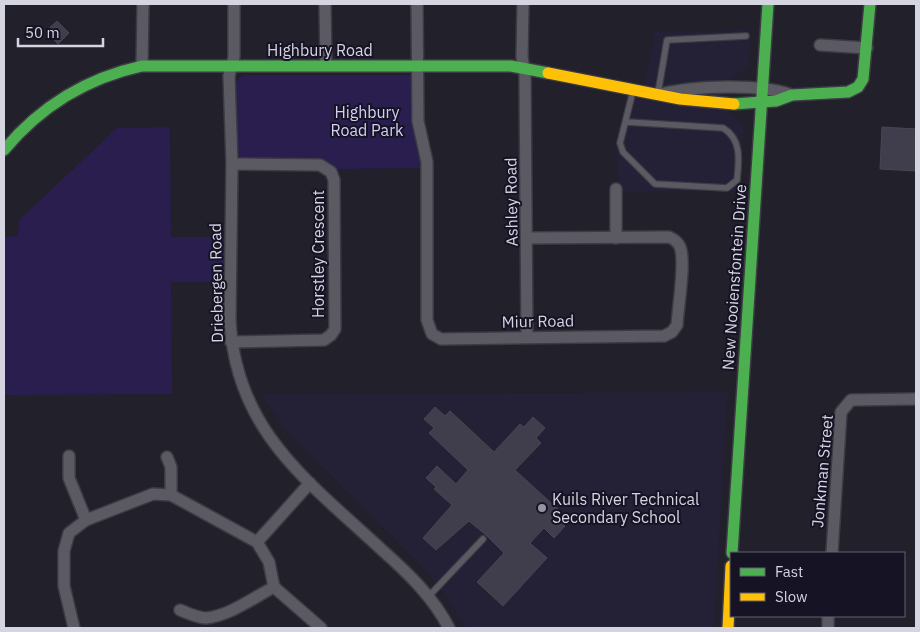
<svg xmlns="http://www.w3.org/2000/svg" width="920" height="632" font-family="'IBM Plex Sans',sans-serif">
  <style>
    .built { fill: #242036 }
    .green { fill: #2a1e4f }
    .building { fill: #403d4c; stroke: #484750 }
    .lines { fill: none; stroke-linecap: round; stroke-linejoin: round }
    .lane-casing { stroke: #3c3a43; stroke-width: 8 }
    .street-casing { stroke: #3c3a43; stroke-width: 14 }
    .fast-casing { stroke: #3c3a43; stroke-width: 14 }
    .slow-casing { stroke: #3c3a43; stroke-width: 14 }
    .lane { stroke: #5b5a62; stroke-width: 5.5 }
    .street { stroke: #5b5a62; stroke-width: 11 }
    .fast { stroke: #4caf50; stroke-width: 11 }
    .slow { stroke: #ffc107; stroke-width: 11 }
    .poi-dot { fill: #9695a1; stroke: #151324; stroke-width: 2 }
    .labels { text-anchor: middle; stroke-width: 4; stroke-linejoin: round; paint-order: stroke }
    .street-label { font-size: 16px; fill: #d5d4e1; stroke: #151324 }
    .park-label { font-size: 16px; fill: #d3cff4; stroke: #151324 }
    .poi-label { font-size: 16px; fill: #d5d4e1; stroke: #151324; text-anchor: start }
  </style>
  <rect width="100%" height="100%" fill="#22202a"/>
  <g class="built">
    <polygon points="750,30 749,65 732,79 727,110 744,128 740,191 617,192 616,144 630,91 643,93 655,31"/>
    <polygon points="728,392 714,628 466,628 441,589 418,562 288,434 261,394"/>
  </g>
  <g class="green">
    <polygon points="244,75 411,75 414,128 422,168 335,169 325,162 245,160 237,153 235,85 238,79"/>
    <polygon points="170,127 171,237 225,237 225,282 171,282 172,394 4,395 4,237 18,236 19,220 117,128"/>
  </g>
  <g class="building">
    <polygon points="57,21 69,33 58,44 46,31"/>
    <polygon points="882,127 916,129 916,171 880,169"/>
    <polygon points="435,407 445,416 450,411 494,452 520,424 524,427 533,417 545,428 536,438 541,443 515,470 560,511 555,517 565,526 554,538 544,528 530,543 547,558 503,606 477,582 504,553 486,535 469,521 436,550 423,538 452,505 434,489 436,487 426,478 437,466 456,484 468,470 429,433 434,428 424,419"/>
  </g>
  <g class="lines">
    <defs>
      <g id="lane">
        <polyline points="658,93 667,40 746,36"/>
        <path d="M627,122l96,6c19,11 16,33 14,52l-10,8 -72,-4 -32,-32 -3,-9 13,-52"/>
        <polyline points="428,597 483,539"/>
      </g>
      <g id="street">
        <path d="M234,4v53l-5,19 3,88 -2,155c5,112 78,162 152,231 26,23 51,47 67,78"/>
        <polyline points="325,4 326,65"/>
        <path d="M417,4l1,117 9,41v158l5,14 9,5 223,-3 8,-4 5,-7c1,-18 9,-64 3,-78 -2,-5 -6,-8 -11,-10l-141,1"/>
        <polyline points="523,4 522,57 525,75 527,337"/>
        <polyline points="820,45 867,48"/>
        <polyline points="142,66 143,4"/>
        <path d="M661,94c32,-8 101,-11 131,1"/>
        <polyline points="616,189 616,238"/>
        <polyline points="231,342 324,340 331,335 335,329 334,180 331,172 320,165 232,164"/>
        <polyline points="69,456 69,478 86,520"/>
        <polyline points="167,457 171,467 171,495"/>
        <polyline points="257,542 310,483"/>
        <polyline points="832,553 841,412 851,400 916,399"/>
        <path d="M180,610c8,3 17,8 26,8 23,-2 47,-20 68,-31"/>
        <polyline points="74,628 64,586 64,551 69,533 86,520 153,494 171,495 257,542 269,562 274,587 321,628"/>
        <polyline points="828,628 828,616"/>
      </g>
      <g id="fast">
        <polyline points="734,104 776,101 792,95 848,92 858,87 863,79 870,4"/>
        <path d="M4,150c36,-43 83,-72 138,-84h369l37,7"/>
        <polyline points="732,553 768,4"/>
      </g>
      <g id="slow">
        <polyline points="548,73 680,99 734,104"/>
        <polyline points="728,628 731,566"/>
      </g>
    </defs>
    <use href="#lane" class="lane-casing"/>
    <use href="#street" class="street-casing"/>
    <use href="#fast" class="fast-casing"/>
    <use href="#slow" class="slow-casing"/>
    <use href="#lane" class="lane"/>
    <use href="#street" class="street"/>
    <use href="#fast" class="fast"/>
    <use href="#slow" class="slow"/>
  </g>
  <circle class="poi-dot" cx="542" cy="508" r="5"/>
  <g class="labels">
    <g class="street-label">
      <text x="320" y="56">Highbury Road</text>
      <text transform="translate(511 202) rotate(-91)" y="6">Ashley Road</text>
      <text transform="translate(318 254) rotate(-90)" y="6">Horstley Crescent</text>
      <text transform="translate(734 277) rotate(-86)" y="6">New Nooiensfontein Drive</text>
      <text transform="translate(216 283) rotate(-91)" y="6">Driebergen Road</text>
      <text transform="translate(538 321) rotate(-1)" y="6">Miur Road</text>
      <text transform="translate(822 471) rotate(-85)" y="6">Jonkman Street</text>
    </g>
    <g class="park-label">
      <text x="367" y="118">Highbury<tspan x="367" dy="18">Road Park</tspan></text>
    </g>
    <g class="poi-label">
      <text x="552" y="505">Kuils River Technical<tspan x="552" dy="18">Secondary School</tspan></text>
    </g>
  </g>
  <rect width="920" height="632" fill="none" stroke="#d5d4e1" stroke-width="10"/>
  <rect x="730" y="552" width="175" height="65" fill="#151324" stroke="#626070"/>
  <rect x="740" y="568" width="25" height="8" fill="#4caf50" stroke="#626070"/>
  <text x="775" y="577" font-size="15" fill="#d5d4e1">Fast</text>
  <rect x="740" y="593" width="25" height="8" fill="#ffc107" stroke="#626070"/>
  <text x="775" y="602" font-size="15" fill="#d5d4e1">Slow</text>
  <path d="M18 38v8h85v-8" fill="none" stroke="#d5d4e1" stroke-width="2.5"/>
  <text x="25" y="38" font-size="15" fill="#d5d4e1" stroke="#151324" stroke-width="4" paint-order="stroke">50 m</text>
</svg>
